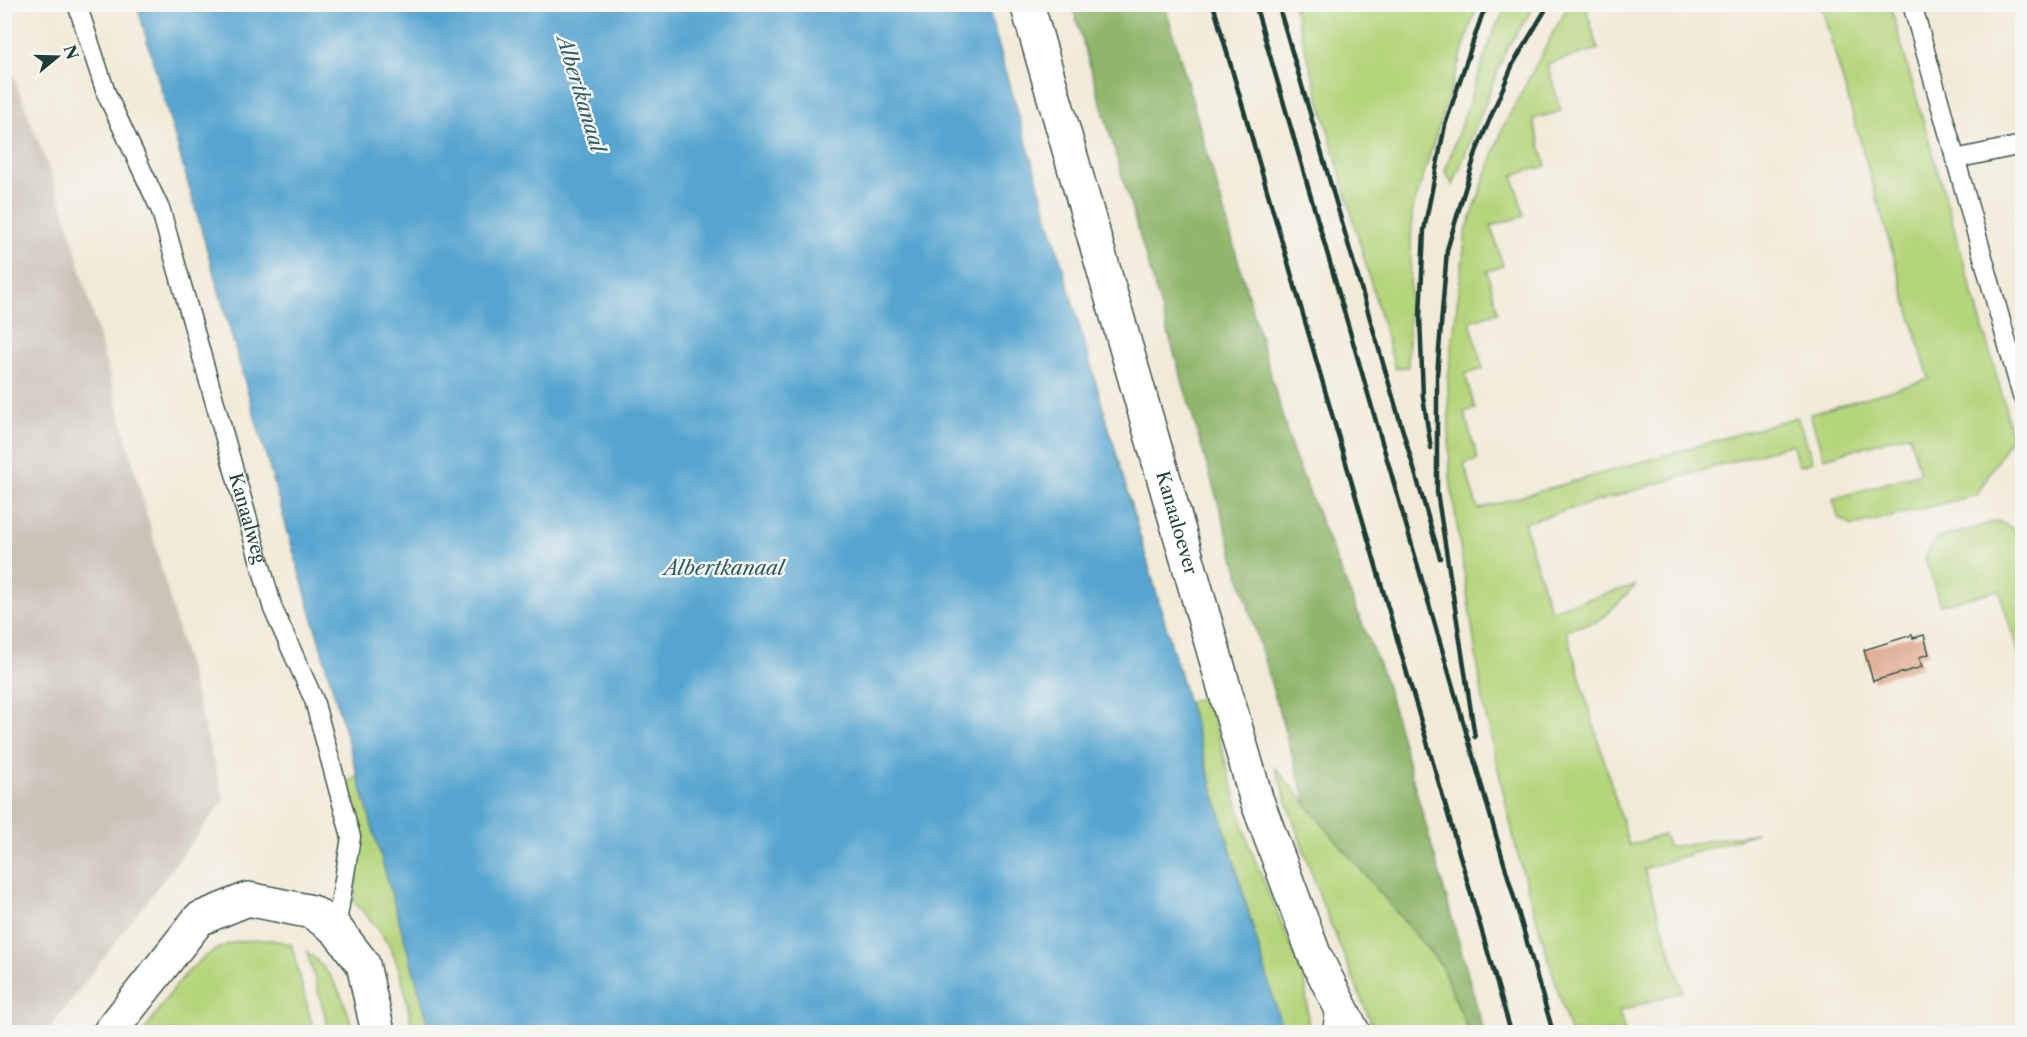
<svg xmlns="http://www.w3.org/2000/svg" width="2027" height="1037" font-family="'Libre Caslon Text',serif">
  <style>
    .industrial { fill: #cbc2b8 }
    .green { fill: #b5d57c; stroke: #6a8958; stroke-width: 1.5 }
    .forest { fill: #90b66c; stroke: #587a50; stroke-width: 1.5 }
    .water { fill: #56a5d0; stroke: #3a7182; stroke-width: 1.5 }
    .building { fill: #db9f82 }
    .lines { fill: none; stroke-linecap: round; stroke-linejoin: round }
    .lane-casing { stroke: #3f574d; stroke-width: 21 }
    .street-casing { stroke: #3f574d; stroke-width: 36 }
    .lane { stroke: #fff; stroke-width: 18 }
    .street { stroke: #fff; stroke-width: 33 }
    .rail { stroke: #1f3d34; stroke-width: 4.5 }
    .labels { text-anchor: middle; stroke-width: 5; stroke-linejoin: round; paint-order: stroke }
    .street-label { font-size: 18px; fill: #1f3d34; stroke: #f6f6f2 }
    .water-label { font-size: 20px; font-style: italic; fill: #305c63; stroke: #f6f6f2 }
  </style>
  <rect width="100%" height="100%" fill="#f6f6f2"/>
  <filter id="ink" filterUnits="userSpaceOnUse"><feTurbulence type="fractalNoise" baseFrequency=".0167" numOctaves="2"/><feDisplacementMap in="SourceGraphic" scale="12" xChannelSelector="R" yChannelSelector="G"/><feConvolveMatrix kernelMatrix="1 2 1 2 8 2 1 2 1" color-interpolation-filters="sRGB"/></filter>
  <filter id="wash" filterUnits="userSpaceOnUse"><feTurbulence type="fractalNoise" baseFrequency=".008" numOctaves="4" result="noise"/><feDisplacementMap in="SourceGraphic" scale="24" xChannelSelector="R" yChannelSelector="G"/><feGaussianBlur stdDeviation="1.35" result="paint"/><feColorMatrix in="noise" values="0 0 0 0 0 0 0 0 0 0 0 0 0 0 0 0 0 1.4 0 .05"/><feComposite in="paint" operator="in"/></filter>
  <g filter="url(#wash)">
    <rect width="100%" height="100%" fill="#f2ead8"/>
    <polygon class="industrial" points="4,50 66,215 224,800 47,1032 4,1032"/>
    <g class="green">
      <polygon points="1293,5 1477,5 1412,212 1408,367 1395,368"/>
      <polygon points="1508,5 1535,5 1506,50 1453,185 1445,171 1494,30"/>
      <polygon points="1568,5 1600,5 1586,9 1598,49 1547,64 1561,111 1533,119 1546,166 1513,175 1524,216 1491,226 1503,266 1487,271 1498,312 1470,321 1483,369 1465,374 1475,409 1464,412 1478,460 1464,464 1478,509 1797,417 1813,462 1799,466 1792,444 1524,523 1550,610 1636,585 1601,620 1566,630 1629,845 1664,835 1669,847 1756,833 1644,869 1683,991 1619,1011 1625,1032 1570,1032 1517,852 1484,707 1450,478 1448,379 1466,232 1503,127"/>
      <polygon points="1821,5 1890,5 2004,402 2011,437 1977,495 1853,526 1839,519 1833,499 1920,473 1909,434 1824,458 1810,414 1929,379"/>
      <polygon points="1997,521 2022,533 2022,666 1999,590 1940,605 1925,557 1936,539"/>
      <polygon points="1207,697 1250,848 1305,979 1309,1032 1283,1032 1188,701"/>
      <polygon points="1275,767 1441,965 1469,1032 1375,1032 1321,900"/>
      <path d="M358,775l73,257h-18c-12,-61 -13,-84 -59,-130l6,-66 -12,-53z"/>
      <path d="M272,940l19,4 23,88h-170c23,-35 47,-77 91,-90 11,-3 26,-1 37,-2z"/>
      <path d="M307,952c27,20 38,49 47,80h-24z"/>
    </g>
    <polygon class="forest" points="1072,5 1165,5 1293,453 1385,680 1484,1032 1469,1032 1441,965 1307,806"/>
    <polygon class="water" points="137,5 987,5 1283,1032 431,1032"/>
    <g id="blocks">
      <polygon class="building" points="1912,635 1913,638 1924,635 1929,654 1919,657 1922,667 1873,681 1864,650"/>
    </g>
  </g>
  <g filter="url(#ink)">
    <use href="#blocks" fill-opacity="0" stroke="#3f574d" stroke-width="1.5"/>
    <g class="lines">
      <defs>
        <g id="lane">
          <path id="s1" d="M77,4l29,89 55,118 112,398 41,91 37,137 -15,92"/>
          <polyline points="1912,4 2022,396"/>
          <polyline points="1955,159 2022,145"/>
          <polyline points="1332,1032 1336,1004"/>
        </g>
        <g id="street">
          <path id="s2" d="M1027,4l229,794 58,156 39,78"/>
          <polyline points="110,1032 199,919 248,899 312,912 336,929 363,964 378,1032"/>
        </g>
      </defs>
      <use href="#lane" class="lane-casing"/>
      <use href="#street" class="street-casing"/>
      <use href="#lane" class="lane"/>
      <use href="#street" class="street"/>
      <g class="rail">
        <polyline points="1213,4 1511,1032"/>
        <polyline points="1255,4 1553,1032"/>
        <polyline points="1278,4 1440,558"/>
        <polyline points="1431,448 1423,397 1420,316 1424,230 1445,125 1482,15 1489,4"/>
        <polyline points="1475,737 1437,492 1437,375 1447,250 1476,152 1513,64 1549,4"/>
      </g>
    </g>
  </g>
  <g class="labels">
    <g class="street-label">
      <text dy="6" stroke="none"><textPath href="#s1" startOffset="543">Kanaalweg</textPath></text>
      <text dy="6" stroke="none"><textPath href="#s2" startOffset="540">Kanaaloever</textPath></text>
    </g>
    <g class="water-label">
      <text transform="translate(581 94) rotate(73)" y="7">Albertkanaal</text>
      <text x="724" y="575">Albertkanaal</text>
    </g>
  </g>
  <rect width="2027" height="1037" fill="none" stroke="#f6f6f2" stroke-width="24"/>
  <g transform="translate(57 57) rotate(71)" stroke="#f6f6f2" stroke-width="4.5" paint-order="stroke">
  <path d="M0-4.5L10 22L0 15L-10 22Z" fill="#1f3d34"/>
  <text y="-9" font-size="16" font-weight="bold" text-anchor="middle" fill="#1f3d34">N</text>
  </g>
</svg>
